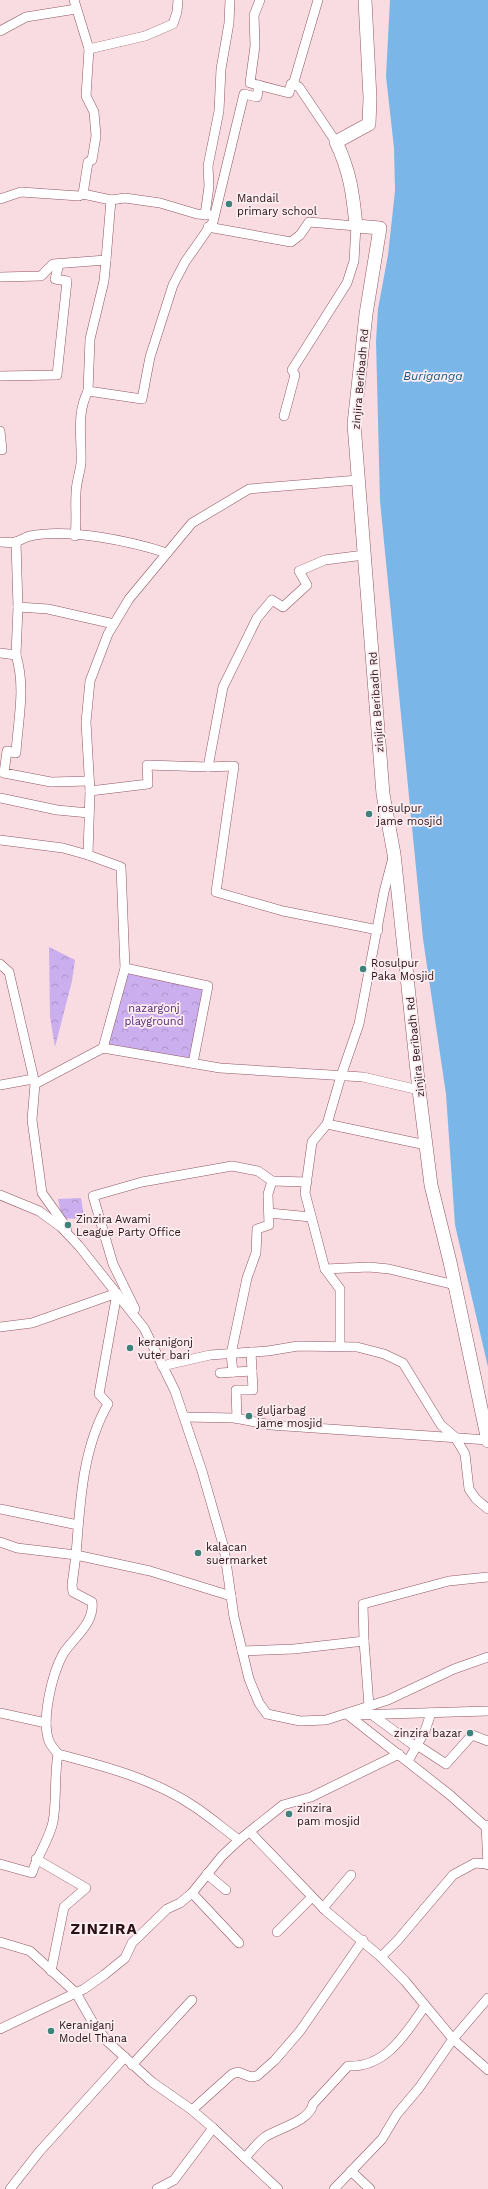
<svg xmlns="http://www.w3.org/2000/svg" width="488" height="2189" font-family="'Work Sans',sans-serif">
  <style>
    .park { fill: url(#park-crowns) }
    .water { fill: #7bb6e9 }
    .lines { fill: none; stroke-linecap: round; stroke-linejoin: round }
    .street-casing { stroke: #925664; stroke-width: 10 }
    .secondary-casing { stroke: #925664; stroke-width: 14 }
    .street { stroke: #fff; stroke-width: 9 }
    .secondary { stroke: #fff; stroke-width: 13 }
    .poi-dot { fill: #3d837b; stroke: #fcedf0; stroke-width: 1.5 }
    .labels { text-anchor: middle; stroke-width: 3.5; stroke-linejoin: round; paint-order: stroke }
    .poi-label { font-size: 11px; fill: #2a1218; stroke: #fcedf0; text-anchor: start }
    .street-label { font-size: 11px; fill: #2a1218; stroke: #fcedf0 }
    .park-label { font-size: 11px; fill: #552d78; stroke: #fcedf0 }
    .water-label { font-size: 12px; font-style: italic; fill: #195a8a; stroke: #fcedf0 }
    .district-label { font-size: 15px; font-weight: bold; letter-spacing: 1px; fill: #2a1218; stroke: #fcedf0 }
  </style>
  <defs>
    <pattern id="park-crowns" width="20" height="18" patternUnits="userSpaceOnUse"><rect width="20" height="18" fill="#cbaeee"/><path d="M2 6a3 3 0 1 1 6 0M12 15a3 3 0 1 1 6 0" fill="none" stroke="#ae95cb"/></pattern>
  </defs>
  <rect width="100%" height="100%" fill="#f9dce1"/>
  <g class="park">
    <polygon points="49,947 75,960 72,981 55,1047 50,1017"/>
    <polygon points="125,968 208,986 193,1063 103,1048"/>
    <polygon points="81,1198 84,1218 62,1219 58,1199"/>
  </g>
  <polygon class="water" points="390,0 488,0 488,1367 455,1225 446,1094 423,939 380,501 376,341 378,309 388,255 395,191 394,148 386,76"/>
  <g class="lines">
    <defs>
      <g id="street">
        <polyline points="260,0 254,15 255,46 250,83 289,93 291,84 299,87 336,142"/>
        <polyline points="0,31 26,17 76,9"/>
        <polyline points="89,49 145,36 173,24 177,12 178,0"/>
        <polyline points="293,85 318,0"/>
        <polyline points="83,194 111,200 125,198 160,203 197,214 210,215"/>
        <polyline points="0,199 21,192 79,196 83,194 88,162 92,160 96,136 94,112 86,96 89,49 74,0"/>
        <polyline points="205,215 209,186 208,166 219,111 221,69 229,23 230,0"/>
        <polyline points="208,227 291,242 300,235 309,222 356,226 354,261 347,283 292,370 295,375 284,416"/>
        <polyline points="106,260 111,200"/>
        <polyline points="0,277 41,276 53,264 106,260 104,281 90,339 88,391 142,399 150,357 173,285 185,262 213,222 244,94 257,97 259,85"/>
        <polyline points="0,376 57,375 67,281 55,279 59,264"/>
        <polyline points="0,431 2,450"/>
        <path d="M75,536c2,-15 0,-28 1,-43 0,-10 4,-20 5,-30 1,-25 -5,-49 7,-72"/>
        <path d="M0,542c5,0 11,1 15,0 5,-1 10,-5 15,-6 39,-8 100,5 137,17"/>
        <polyline points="16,542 18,607 16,655"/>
        <polyline points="364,555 325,560 299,571 307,585 283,607 272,600 257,618 223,687 208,767 234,766 216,892 283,911 378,930"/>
        <polyline points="18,607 48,609 114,624"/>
        <path d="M0,653l16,2c10,33 2,64 0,98l-9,-2 -3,22 47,9 38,-1"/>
        <polyline points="90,791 148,784 147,765 208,767"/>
        <polyline points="0,798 57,810 89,813"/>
        <polyline points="0,840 63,848 88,855"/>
        <polyline points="0,964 9,972 35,1084 103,1048 125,968 121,867 88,855 90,791 86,722 90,681 108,634 129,599 192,523 249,489 358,480"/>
        <polyline points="125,968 208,986 193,1063"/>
        <polyline points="103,1048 220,1068 363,1077 419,1090"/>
        <polyline points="35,1084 32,1120 42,1193 67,1228"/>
        <polyline points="0,1085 33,1079"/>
        <polyline points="327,1124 426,1145"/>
        <polyline points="272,1181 307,1182"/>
        <polyline points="0,1195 39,1211 61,1227 79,1246 144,1328 175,1391 202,1471 224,1548 234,1617 249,1679 259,1703 267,1714 300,1721 326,1720 388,1700 454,1669 488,1657"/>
        <polyline points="269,1213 311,1217"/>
        <polyline points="325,1269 369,1267 389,1269 455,1285"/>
        <polyline points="135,1309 113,1264 93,1196 142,1182 232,1166 258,1171 272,1181 268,1194 269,1225 257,1229 256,1253 247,1278 231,1354 233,1372"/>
        <path d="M0,1327l32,-4 85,-30 -18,101 9,10c-26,45 -28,100 -32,151l-59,-7 -17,-6"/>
        <polyline points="340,1346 340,1289 325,1269 305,1193 312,1142 327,1124 341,1076 359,1024 384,892 392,861"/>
        <polyline points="162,1366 210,1355 268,1351 298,1346 357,1347 384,1354 403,1363 441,1425 455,1437 465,1454 469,1489 476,1499 488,1509"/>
        <polyline points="220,1373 252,1371"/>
        <polyline points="184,1417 235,1418 271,1425 488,1440"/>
        <polyline points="237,1419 236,1390 253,1390 251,1352"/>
        <polyline points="0,1509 78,1525"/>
        <polyline points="364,1641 369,1706"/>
        <polyline points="242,1651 294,1649 364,1641 363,1604 449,1581 488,1577"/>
        <polyline points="0,1713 46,1723"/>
        <polyline points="371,1714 416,1747"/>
        <polyline points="348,1715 450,1795 488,1829"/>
        <polyline points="353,1715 488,1711"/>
        <polyline points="417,1745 446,1764 472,1735 488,1741"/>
        <path d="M58,1754c46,12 96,25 137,53 15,10 29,22 44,33"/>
        <polyline points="408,1761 425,1731 431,1713"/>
        <polyline points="486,1825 488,1865"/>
        <polyline points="250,1832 326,1911 381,1957 405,1981 453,2039 488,2070"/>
        <polyline points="36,1859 86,1888 64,1907 51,1971"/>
        <path d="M0,1864l32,9c5,-17 17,-33 21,-51 4,-23 1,-45 5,-68 -3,-4 -7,-8 -9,-13 -8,-21 3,-67 14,-87 10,-16 32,-31 29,-52l-19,-10 -1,-7 4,-30 74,16 81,25"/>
        <polyline points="207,1874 226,1890"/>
        <polyline points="192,1893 239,1943"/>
        <polyline points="323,1908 351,1875"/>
        <polyline points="277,1932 312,1897"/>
        <polyline points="0,1942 30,1951 76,1993 92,2021 107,2041 152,2082 192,2110 213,2128 278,2189"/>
        <polyline points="381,1957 397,1941 453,1875 475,1863 487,1864"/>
        <polyline points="0,2029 84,1989 104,1975 125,1958 132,1943 167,1909 180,1903 192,1893 222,1856 239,1840 283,1805 311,1797 399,1754"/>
        <polyline points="132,2065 192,2000"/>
        <polyline points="192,2110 232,2074 238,2072 251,2077 257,2076 275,2060 300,2031 363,1940"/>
        <path d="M245,2158c6,-7 13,-16 20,-21 14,-9 45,-16 48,-33l35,-38c38,2 58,-33 77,-60"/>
        <polyline points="351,2171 370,2189"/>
        <polyline points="10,2189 39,2152 125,2057"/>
        <polyline points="157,2189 174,2180 213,2128"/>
        <polyline points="334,2189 382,2139 397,2114 419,2088 453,2039 488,1998"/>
      </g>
      <path id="secondary" d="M365,0l5,98 -1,26 -33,18c14,29 17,52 20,84l24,2 -14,86 -12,110 29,370 11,60 25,236 12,95 19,77 38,179"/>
    </defs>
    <use href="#street" class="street-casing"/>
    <use href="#secondary" class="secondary-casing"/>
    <use href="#street" class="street"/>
    <use href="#secondary" class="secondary"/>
  </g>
  <g class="poi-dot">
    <circle cx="229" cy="204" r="4"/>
    <circle cx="369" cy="814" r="4"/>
    <circle cx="363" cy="969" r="4"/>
    <circle cx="68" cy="1225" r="4"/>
    <circle cx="130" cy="1348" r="4"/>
    <circle cx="249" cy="1416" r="4"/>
    <circle cx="198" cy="1553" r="4"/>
    <circle cx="470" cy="1733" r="4"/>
    <circle cx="289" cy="1814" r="4"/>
    <circle cx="51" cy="2031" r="4"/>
  </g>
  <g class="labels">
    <g class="poi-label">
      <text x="237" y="202">Mandail<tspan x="237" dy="13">primary school</tspan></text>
      <text x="377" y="812">rosulpur<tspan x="377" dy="13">jame mosjid</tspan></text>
      <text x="371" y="967">Rosulpur<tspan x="371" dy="13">Paka Mosjid</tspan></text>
      <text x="76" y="1223">Zinzira Awami<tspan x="76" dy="13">League Party Office</tspan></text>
      <text x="138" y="1346">keranigonj<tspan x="138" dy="13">vuter bari</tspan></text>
      <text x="257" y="1414">guljarbag<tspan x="257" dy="13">jame mosjid</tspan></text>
      <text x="206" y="1551">kalacan<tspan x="206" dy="13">suermarket</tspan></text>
      <text x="462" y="1737" text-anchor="end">zinzira bazar</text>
      <text x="297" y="1812">zinzira<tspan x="297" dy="13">pam mosjid</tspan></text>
      <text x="59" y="2029">Keraniganj<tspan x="59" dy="13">Model Thana</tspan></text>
    </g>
    <g class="street-label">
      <text transform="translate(360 379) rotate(-85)" y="4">zinjira Beribadh Rd</text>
      <text transform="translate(376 702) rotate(-94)" y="4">zinjira Beribadh Rd</text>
      <text transform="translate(415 1047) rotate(-96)" y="4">zinjira Beribadh Rd</text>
    </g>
    <g class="park-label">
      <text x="154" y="1012">nazargonj<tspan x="154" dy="13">playground</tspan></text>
    </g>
    <g class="water-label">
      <text x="433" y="380">Buriganga</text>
    </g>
    <g class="district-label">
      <text x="104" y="1934">ZINZIRA</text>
    </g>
  </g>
</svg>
